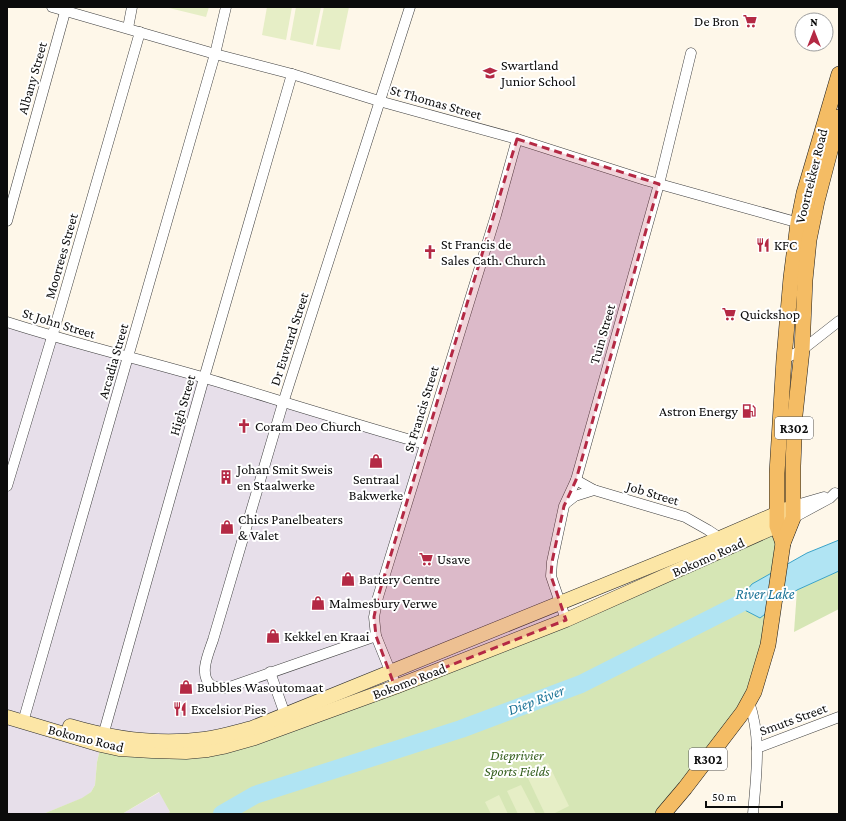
<svg xmlns="http://www.w3.org/2000/svg" width="846" height="821" font-family="'Crimson Pro',serif">
  <style>
    .industrial { fill: #e7dfea }
    .green { fill: #d6e6b5 }
    .pitch { fill: #e6eec6 }
    .water { fill: #b0e4f3; stroke: #3aa3c8 }
    .lines { fill: none; stroke-linecap: round; stroke-linejoin: round }
    .river { stroke: #b0e4f3; stroke-width: 18 }
    .street-casing { stroke: #3e3e3e; stroke-width: 11 }
    .secondary-casing { stroke: #2d2d2d; stroke-width: 15 }
    .primary-casing { stroke: #1c1c1c; stroke-width: 16 }
    .street { stroke: #fff; stroke-width: 10 }
    .secondary { stroke: #fce6a6; stroke-width: 14 }
    .primary { stroke: #f4bc64; stroke-width: 15 }
    .marked { fill: #b42944; fill-opacity: 0.2; stroke: #b42944; stroke-width: 3; stroke-dasharray: 8 5; stroke-linejoin: round }
    .labels { text-anchor: middle; stroke-width: 4; stroke-linejoin: round; paint-order: stroke }
    .shield { fill: #fff; stroke: #545454; stroke-width: 1 }
    .shield-label { font-size: 13px; font-weight: bold; fill: #0b0b0b }
    .poi-label { font-size: 14px; fill: #0b0b0b; stroke: #fff; text-anchor: start }
    .street-label { font-size: 14px; fill: #0b0b0b; stroke: #fff }
    .park-label { font-size: 14px; font-style: italic; fill: #355f1e; stroke: #fff }
    .water-label { font-size: 15px; font-style: italic; fill: #1a7296; stroke: #fff }
  </style>
  <rect width="100%" height="100%" fill="#fef7e9"/>
  <g class="industrial">
    <polygon points="517,139 659,184 552,562 566,620 272,732 101,745 97,762 95,785 91,792 83,798 43,814 7,814 7,322 425,444"/>
    <polygon points="160,792 170,812 167,814 122,814"/>
  </g>
  <g class="green">
    <polygon points="777,526 783,543 758,682 663,814 167,814 170,812 159,792 122,814 43,814 82,798 91,792 95,785 97,762 101,745 307,719"/>
    <polygon points="839,571 839,609 794,632 797,590"/>
  </g>
  <g class="pitch">
    <polygon points="165,7 209,7 206,17"/>
    <polygon points="267,7 292,7 286,40 262,35"/>
    <polygon points="296,7 321,7 313,45 290,40"/>
    <polygon points="324,7 349,7 340,50 316,46"/>
    <polygon points="548,763 569,806 553,814 545,814 526,774"/>
    <polygon points="521,785 536,814 518,814 507,791"/>
    <polygon points="499,795 508,814 491,814 485,802"/>
  </g>
  <polygon class="water" points="839,540 839,571 797,590 760,618 735,605 752,584 807,553"/>
  <g class="lines">
    <polyline class="river" points="222,814 255,795 461,729 581,684 757,595"/>
    <defs>
      <g id="street">
        <polyline points="52,7 215,54 292,74 379,101 517,139 645,180 803,224"/>
        <polyline points="128,28 132,7"/>
        <polyline points="7,221 65,12"/>
        <path d="M7,322c65,21 132,37 198,56 73,22 146,45 220,66"/>
        <polyline points="784,359 802,350 839,321"/>
        <polyline points="576,480 594,490 685,517 708,530 720,538"/>
        <polyline points="7,486 52,337 140,32"/>
        <polyline points="566,503 575,496 594,490"/>
        <polyline points="793,506 824,497"/>
        <polyline points="793,518 830,498 835,493"/>
        <polyline points="566,620 554,585 551,576 552,562 564,506 576,480 659,184 691,53"/>
        <path d="M376,636l-149,52c-5,0 -11,0 -16,-3 -13,-10 -2,-33 2,-45l70,-237 127,-396"/>
        <polyline points="270,672 287,720"/>
        <polyline points="393,678 376,636 374,617 378,597 496,215 517,139"/>
        <path d="M749,702c13,36 7,74 4,112"/>
        <polyline points="23,722 215,54 226,7"/>
        <polyline points="102,739 204,378 292,74"/>
        <polyline points="757,748 839,717"/>
      </g>
      <g id="secondary">
        <polyline points="7,717 101,745 119,749 152,751 186,752 208,750 223,747 255,738 307,719 395,687 566,620 788,521"/>
        <path d="M70,726c44,13 89,19 134,13 17,-2 32,-7 48,-11l468,-190 67,-29"/>
      </g>
      <g id="primary">
        <polyline points="783,543 777,526 777,473 784,359 791,278 798,223 804,193 839,74"/>
        <polyline points="663,814 685,788 743,712 754,692 768,645 783,543 793,518 793,466 795,415 802,350 805,280 809,240 817,201 839,117"/>
      </g>
    </defs>
    <use href="#street" class="street-casing"/>
    <use href="#secondary" class="secondary-casing"/>
    <use href="#primary" class="primary-casing"/>
    <use href="#street" class="street"/>
    <use href="#secondary" class="secondary"/>
    <use href="#primary" class="primary"/>
  </g>
  <path class="marked" d="M517,139l142,45 -83,296 -12,26 -12,56 -1,14 15,44 -171,67 -19,-51 -2,-19 4,-20z"/>
  <defs>
    <symbol id="supermarket-bare" viewBox="-9 -9 18 18"><path d="M-6-5.5h2.5l.6 2H6L4.5 2H-2.5L-4.4-4H-6ZM-1.5 3.2a1.3 1.3 0 1 0 .1 0ZM3 3.2a1.3 1.3 0 1 0 .1 0Z" fill="#b42944" stroke="#fff" stroke-width="2.5" paint-order="stroke"/></symbol>
    <symbol id="school-bare" viewBox="-9 -9 18 18"><path d="M0-5L7-2L0 1L-7-2ZM-4 1L0 2.5L4 1V4Q0 6-4 4Z" fill="#b42944" stroke="#fff" stroke-width="2.5" paint-order="stroke"/></symbol>
    <symbol id="restaurant-bare" viewBox="-9 -9 18 18"><path d="M-5-6h1v4h1v-4h1v4h1v-4h1v5L-1.5 .5V6h-2V.5L-5-1ZM5-6V6H3V1.5H1.5Q1.5-4 5-6Z" fill="#b42944" stroke="#fff" stroke-width="2.5" paint-order="stroke"/></symbol>
    <symbol id="church-bare" viewBox="-9 -9 18 18"><path d="M-1.2-6h2.4v3.5h3.3v2.4h-3.3V6h-2.4V-.1h-3.3v-2.4h3.3Z" fill="#b42944" stroke="#fff" stroke-width="2.5" paint-order="stroke"/></symbol>
    <symbol id="fuel-bare" viewBox="-9 -9 18 18"><path d="M-5.5-6h7V0h2V4h1.3V-2.5L3-4.5l.8-.8L6-3V5H2.5V1h-1V6h-7ZM-4.2-4.7v3.2H.2V-4.7Z" fill="#b42944" stroke="#fff" stroke-width="2.5" paint-order="stroke"/></symbol>
    <symbol id="shop-bare" viewBox="-9 -9 18 18"><path d="M-5-2.5h2.3a2.7 3.5 0 0 1 5.4 0H5L5.5 6h-11ZM-1.5-2.5h3a1.5 2.3 0 0 0-3 0Z" fill="#b42944" stroke="#fff" stroke-width="2.5" paint-order="stroke"/></symbol>
    <symbol id="building-bare" viewBox="-9 -9 18 18"><path d="M-4-6H4V6H1V3H-1V6H-4ZM-2.5-4.3h1.7v1.8h-1.7ZM.8-4.3h1.7v1.8H.8ZM-2.5-1h1.7V.8h-1.7ZM.8-1h1.7V.8H.8Z" fill="#b42944" stroke="#fff" stroke-width="2.5" paint-order="stroke"/></symbol>
  </defs>
  <g fill-rule="evenodd">
    <use href="#supermarket-bare" x="740" y="11" width="20" height="20"/>
    <use href="#school-bare" x="480" y="63" width="20" height="20"/>
    <use href="#restaurant-bare" x="753" y="235" width="20" height="20"/>
    <use href="#church-bare" x="420" y="242" width="20" height="20"/>
    <use href="#supermarket-bare" x="719" y="304" width="20" height="20"/>
    <use href="#fuel-bare" x="739" y="401" width="20" height="20"/>
    <use href="#church-bare" x="234" y="416" width="20" height="20"/>
    <use href="#shop-bare" x="366" y="451" width="20" height="20"/>
    <use href="#building-bare" x="216" y="467" width="20" height="20"/>
    <use href="#shop-bare" x="217" y="517" width="20" height="20"/>
    <use href="#supermarket-bare" x="416" y="549" width="20" height="20"/>
    <use href="#shop-bare" x="338" y="569" width="20" height="20"/>
    <use href="#shop-bare" x="308" y="593" width="20" height="20"/>
    <use href="#shop-bare" x="263" y="626" width="20" height="20"/>
    <use href="#shop-bare" x="176" y="677" width="20" height="20"/>
    <use href="#restaurant-bare" x="170" y="699" width="20" height="20"/>
  </g>
  <g class="labels">
    <g class="shield">
      <rect x="775" y="417" width="38" height="22" rx="3"/>
      <rect x="689" y="748" width="38" height="22" rx="3"/>
    </g>
    <g class="shield-label">
      <text x="794" y="433">R302</text>
      <text x="708" y="764">R302</text>
    </g>
    <g class="poi-label">
      <text x="739" y="26" text-anchor="end">De Bron</text>
      <text x="501" y="70">Swartland<tspan x="501" dy="16">Junior School</tspan></text>
      <text x="441" y="249">St Francis de<tspan x="441" dy="16">Sales Cath. Church</tspan></text>
      <text x="774" y="250">KFC</text>
      <text x="740" y="319">Quickshop</text>
      <text x="738" y="416" text-anchor="end">Astron Energy</text>
      <text x="255" y="431">Coram Deo Church</text>
      <text x="237" y="474">Johan Smit Sweis<tspan x="237" dy="16">en Staalwerke</tspan></text>
      <text x="376" y="484" text-anchor="middle">Sentraal<tspan x="376" dy="16">Bakwerke</tspan></text>
      <text x="238" y="524">Chics Panelbeaters<tspan x="238" dy="16">&amp; Valet</tspan></text>
      <text x="437" y="564">Usave</text>
      <text x="359" y="584">Battery Centre</text>
      <text x="329" y="608">Malmesbury Verwe</text>
      <text x="284" y="641">Kekkel en Kraai</text>
      <text x="197" y="692">Bubbles Wasoutomaat</text>
      <text x="191" y="714">Excelsior Pies</text>
    </g>
    <g class="street-label">
      <text transform="translate(32 78) rotate(-74)" y="5">Albany Street</text>
      <text transform="translate(436 102) rotate(16)" y="5">St Thomas Street</text>
      <text transform="translate(811 176) rotate(-76)" y="5">Voortrekker Road</text>
      <text transform="translate(61 256) rotate(-74)" y="5">Moorrees Street</text>
      <text transform="translate(59 323) rotate(17)" y="5">St John Street</text>
      <text transform="translate(602 334) rotate(-74)" y="5">Tuin Street</text>
      <text transform="translate(289 339) rotate(-72)" y="5">Dr Euvrard Street</text>
      <text transform="translate(113 361) rotate(-74)" y="5">Arcadia Street</text>
      <text transform="translate(182 405) rotate(-74)" y="5">High Street</text>
      <text transform="translate(421 409) rotate(-73)" y="5">St Francis Street</text>
      <text transform="translate(653 493) rotate(17)" y="5">Job Street</text>
      <text transform="translate(708 557) rotate(-24)" y="5">Bokomo Road</text>
      <text transform="translate(409 681) rotate(-21)" y="5">Bokomo Road</text>
      <text transform="translate(793 719) rotate(-20)" y="5">Smuts Street</text>
      <text transform="translate(86 738) rotate(14)" y="5">Bokomo Road</text>
    </g>
    <g class="park-label">
      <text x="517" y="760">Dieprivier<tspan x="517" dy="16">Sports Fields</tspan></text>
    </g>
    <g class="water-label">
      <text x="765" y="599">River Lake</text>
      <text transform="translate(536 700) rotate(-21)" y="5">Diep River</text>
    </g>
  </g>
  <rect width="846" height="821" fill="none" stroke="#0b0b0b" stroke-width="16"/>
  <g transform="translate(814 32)"><circle r="19" fill="#ffffff" stroke="#9d9d9d"/>
  <path d="M0-3L7 15L0 10L-7 15Z" fill="#b42944"/>
  <text y="-6" font-size="11" font-weight="bold" text-anchor="middle" fill="#0b0b0b">N</text>
  </g>
  <path d="M706 801v6h76v-6" fill="none" stroke="#0b0b0b" stroke-width="2"/>
  <text x="712" y="801" font-size="12" fill="#0b0b0b" stroke="#ffffff" stroke-width="3" paint-order="stroke">50 m</text>
</svg>
